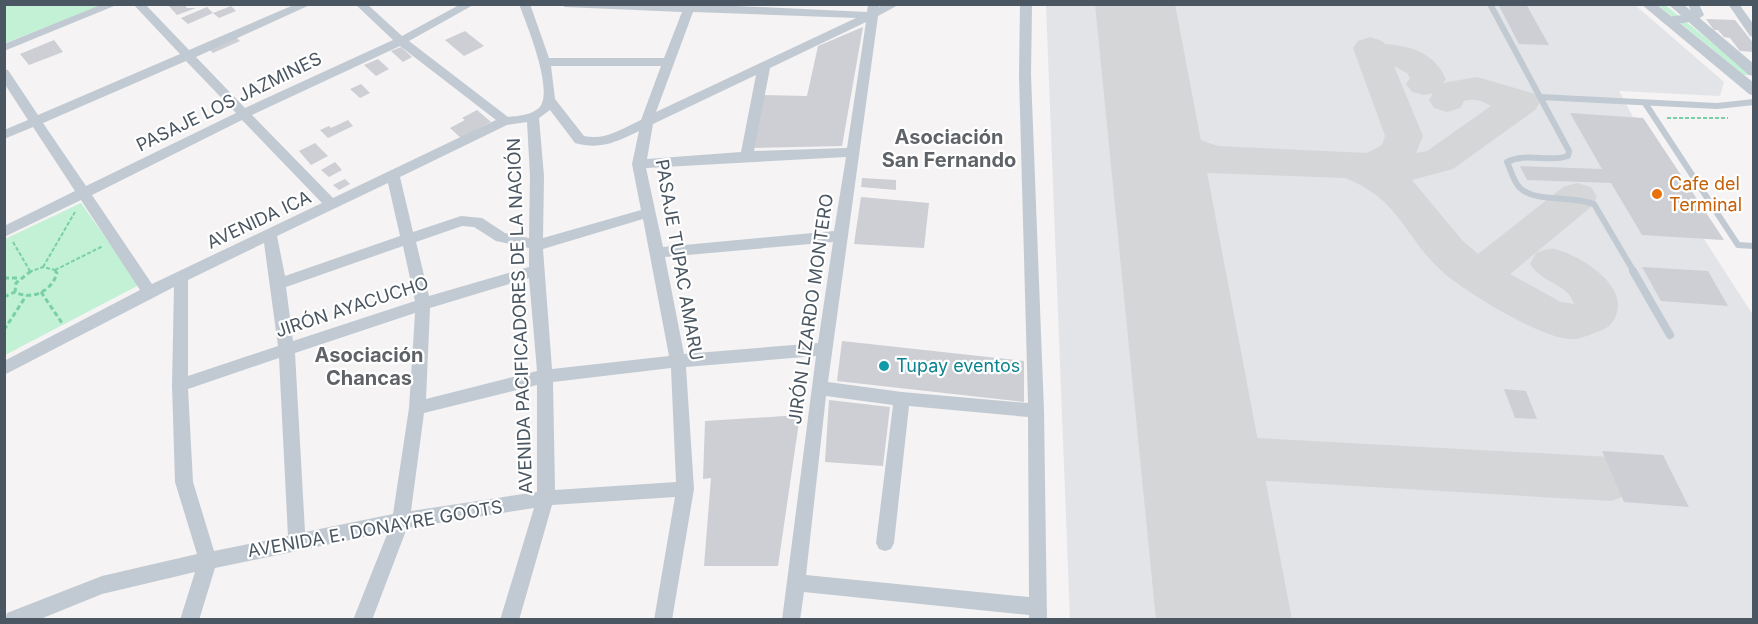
<svg xmlns="http://www.w3.org/2000/svg" width="1758" height="624" font-family="Inter,sans-serif">
  <style>
    .airport { fill: #e2e4e7 }
    .green { fill: #c3f1d5 }
    .lines { fill: none; stroke-linecap: round; stroke-linejoin: round }
    .taxiway { fill: #d5d6d8; fill-rule: evenodd }
    .runway { fill: #d5d6d8; fill-rule: evenodd }
    .building { fill: #cdcfd5 }
    .path-far1 { stroke: #7ad0a6; stroke-width: 2; stroke-dasharray: 4 2; stroke-linecap: butt }
    .path { stroke: #7ad0a6; stroke-width: 3; stroke-dasharray: 5 3; stroke-linecap: butt }
    .service-far1 { stroke: #c1cad2; stroke-width: 6 }
    .service { stroke: #c1cad2; stroke-width: 8 }
    .minor { fill: #c1cad2; fill-rule: evenodd }
    .tertiary { fill: #c1cad2; fill-rule: evenodd }
    .food-dot { fill: #e8710a; stroke: #fff; stroke-width: 2 }
    .culture-dot { fill: #0f9aa8; stroke: #fff; stroke-width: 2 }
    .labels { text-anchor: middle; stroke-width: 4.5; stroke-linejoin: round; paint-order: stroke }
    .street-label { font-size: 18px; fill: #4a5661; stroke: #fff }
    .food-label { font-size: 18px; fill: #c56008; stroke: #fff; text-anchor: start }
    .culture-label { font-size: 18px; fill: #0d838f; stroke: #fff; text-anchor: start }
    .neighbourhood-label { font-size: 20px; font-weight: bold; fill: #5f6368; stroke: #fff }
  </style>
  <rect width="100%" height="100%" fill="#f5f3f3"/>
  <polygon class="airport" points="1046,5 1635,5 1724,82 1720,96 1619,91 1633,117 1644,119 1724,240 1704,239 1753,315 1753,619 1070,619"/>
  <g class="green">
    <polygon points="5,5 103,5 5,43"/>
    <polygon points="1658,5 1665,5 1752,75 1744,75"/>
    <polygon points="81,203 139,285 5,355 5,239"/>
  </g>
  <g class="lines">
    <g class="taxiway">
      <path d="M1370,37l12,4 3,3c27,2 49,9 61,35l-3,4 34,-6 58,17 5,8 -5,8 -82,59 -41,11 50,60 16,14 85,-67 14,-4 14,4 6,10 -6,10 -81,67 51,28 13,2c-5,-20 -33,-21 -44,-40l6,-11c6,-2 12,-5 18,-4 24,5 75,36 62,66 -3,10 -10,14 -19,17 -8,3 -18,8 -27,7 -29,-1 -101,-45 -125,-65 -40,-34 -44,-75 -100,-96l-138,-5 -16,9 -14,25 -14,4 -14,-4 -6,-10 16,-28 13,-12 -20,-13 -19,-24 5,-9 13,-3 13,3 22,21 17,9 15,5 149,7 15,-8 3,-9 -32,-88 5,-7zM1394,66l13,7 3,5 -4,6 6,8 12,3 9,-2 -4,7 5,8 13,4 13,-4 4,-7c10,-3 19,0 27,5l-64,45 -11,2 7,-17z"/>
      <polygon points="1200,435 1611,457 1628,463 1636,479 1628,495 1611,501 1200,477 1183,471 1176,456 1183,441"/>
    </g>
    <polygon class="runway" points="1095,4 1175,4 1292,620 1156,620"/>
  </g>
  <g class="building">
    <polygon points="184,4 187,8 196,8 177,15 168,5"/>
    <polygon points="1498,4 1526,4 1549,45 1519,44"/>
    <polygon points="231,6 236,11 219,18 213,13"/>
    <polygon points="207,7 213,13 188,24 181,18"/>
    <polygon points="1706,19 1735,20 1754,44 1754,52 1740,51 1730,38 1724,37 1718,30 1714,30"/>
    <polygon points="863,27 842,146 750,148 761,95 807,96 818,46"/>
    <polygon points="465,31 484,46 464,56 445,40"/>
    <polygon points="236,37 240,41 213,53 209,49"/>
    <polygon points="54,40 63,52 29,65 20,54"/>
    <polygon points="401,47 412,57 403,62 391,51"/>
    <polygon points="378,59 389,69 376,76 364,65"/>
    <polygon points="361,84 370,93 360,98 350,89"/>
    <polygon points="477,110 491,122 461,138 450,128 465,120 462,118"/>
    <polygon points="1570,113 1643,118 1724,240 1642,235 1611,183 1527,180 1520,166 1602,169"/>
    <polygon points="348,120 353,126 328,138 320,130 329,126 331,128"/>
    <polygon points="315,143 328,156 311,165 299,151"/>
    <polygon points="335,162 342,170 329,177 321,170"/>
    <polygon points="862,178 896,180 896,190 861,187"/>
    <polygon points="345,179 350,184 339,190 333,185"/>
    <polygon points="861,197 929,203 924,248 854,244"/>
    <polygon points="1642,267 1708,271 1728,306 1661,301"/>
    <polygon points="842,341 1024,361 1024,402 837,381"/>
    <polygon points="1504,389 1526,391 1537,419 1515,418"/>
    <polygon points="829,400 890,407 883,466 825,462"/>
    <polygon points="800,415 778,566 704,566 711,478 703,479 705,421"/>
    <polygon points="1602,451 1663,455 1689,507 1624,502"/>
  </g>
  <g class="lines">
    <g class="path-far1">
      <polyline points="1667,118 1728,118"/>
      <polyline points="13,242 30,271"/>
      <polyline points="43,267 75,212"/>
      <polyline points="55,270 56,272"/>
      <polyline points="55,270 103,246"/>
      <polyline points="29,272 43,267 55,270"/>
    </g>
    <g class="path">
      <path d="M31,271l-15,12 -1,9c17,9 37,-1 42,-19l-2,-2"/>
      <polyline points="4,278 20,278"/>
      <polyline points="41,292 62,323"/>
      <polyline points="4,297 15,292"/>
      <polyline points="4,330 26,296"/>
    </g>
    <g class="service-far1">
      <polyline points="1490,4 1540,97"/>
      <polyline points="1645,103 1738,245 1754,246"/>
      <path d="M1634,272l-40,-68c-21,-9 -59,-1 -74,-16 -7,-7 -9,-18 -13,-26 20,-10 41,1 61,-6l1,-5 -29,-54 177,9 37,-4"/>
    </g>
    <polyline class="service" points="1633,271 1670,335"/>
    <g class="minor">
      <polygon points="103,4 119,4 4,51 4,44"/>
      <path d="M133,4h12l44,46 107,-46h16l-116,53 49,51 148,-68 -38,-36h12l35,32 59,-32h14l-66,37 99,76c10,-1 23,-2 31,-9 16,-16 -13,-85 -20,-104h11l19,54h115l18,-46 -117,-5 -5,-3h135l172,8 1,-8h12l-1,3 6,-3h15l-22,12 -50,366 74,10 126,11 -9,-328 1,-71h12l-1,71 13,336 3,209h-18v-5l-225,-23 -4,28h-18l34,-264 -130,11 8,122 -22,131h-18l21,-123 -123,8 -33,115h-19l34,-112 -127,20 -35,92h-19l35,-88 -173,36 -16,52h-19l15,-48 -93,22 -64,26h-33l2,-7 95,-37 95,-22 -22,-72 -3,-97 2,-98 -170,88v-14l136,-71 -59,-90 -77,37v-11l71,-35 -42,-64 -29,12v-9l24,-10 -24,-37v-14l4,1 30,45 142,-61zM693,12l163,6 -200,94zM866,22l-19,126 -93,3 16,-83zM400,46l96,74 -163,78 -81,-83zM186,61l50,52 -150,73 -43,-63zM551,66h110l-20,54c-18,8 -36,21 -57,16l-29,-37zM756,75l-15,77 -94,7 6,-35zM550,110l25,33c26,7 41,-1 64,-12l-7,33 9,46 -98,28 1,-62 -5,-58zM242,120l80,83 -170,81 -60,-89zM527,122l3,54 -1,62 -24,-5 -23,-15 -21,-2 -48,16 -13,-55 107,-52zM846,157l-12,74 -171,16 -17,-79zM388,183l12,53 -115,40 -8,-40zM643,219l26,137 -117,13 -9,-120zM462,226l12,1 22,14 33,7v19l-100,29 -13,-54zM833,242l-15,101 -134,11 -19,-97zM264,243l14,103 -90,30v-96zM403,246l12,55 -122,40 -7,-54zM529,278l8,93 -111,28 4,-91zM415,313l-6,95 -16,106 -88,18 -10,-179zM279,358l9,178 -74,15 -21,-69 -5,-93zM671,368l5,114 -121,8 -2,-108zM537,385v107l-126,19 13,-98zM826,396l67,9 -17,138 3,6 6,2 6,-2 3,-6 15,-137 119,11 1,180 -223,-22z"/>
      <path d="M1688,4h11l5,11c-9,8 -34,12 -44,5l6,-3 26,-3z"/>
      <polygon points="1728,4 1739,4 1754,25 1754,37 1750,36"/>
    </g>
    <g class="tertiary">
      <polygon points="1641,4 1656,4 1754,83 1754,96 1749,94"/>
      <polygon points="1668,4 1683,4 1754,64 1754,76 1749,75"/>
    </g>
  </g>
  <circle class="food-dot" cx="1657" cy="194" r="6"/>
  <circle class="culture-dot" cx="884" cy="366" r="6"/>
  <g class="labels">
    <g class="street-label">
      <text transform="translate(229 102) rotate(-26)" y="6">PASAJE LOS JAZMINES</text>
      <text transform="translate(259 220) rotate(-25)" y="6">AVENIDA ICA</text>
      <text transform="translate(679 260) rotate(80)" y="6">PASAJE TUPAC AMARU</text>
      <text transform="translate(352 307) rotate(-18)" y="6">JIRÓN AYACUCHO</text>
      <text transform="translate(811 309) rotate(-82)" y="6">JIRÓN LIZARDO MONTERO</text>
      <text transform="translate(520 316) rotate(-92)" y="6">AVENIDA PACIFICADORES DE LA NACIÓN</text>
      <text transform="translate(375 529) rotate(-10)" y="6">AVENIDA E. DONAYRE GOOTS</text>
    </g>
    <g class="food-label">
      <text x="1669" y="190">Cafe del<tspan x="1669" dy="21">Terminal</tspan></text>
    </g>
    <g class="culture-label">
      <text x="896" y="372">Tupay eventos</text>
    </g>
    <g class="neighbourhood-label">
      <text x="949" y="144">Asociación<tspan x="949" dy="23">San Fernando</tspan></text>
      <text x="369" y="362">Asociación<tspan x="369" dy="23">Chancas</tspan></text>
    </g>
  </g>
  <rect width="1758" height="624" fill="none" stroke="#4a5661" stroke-width="12"/>
</svg>
